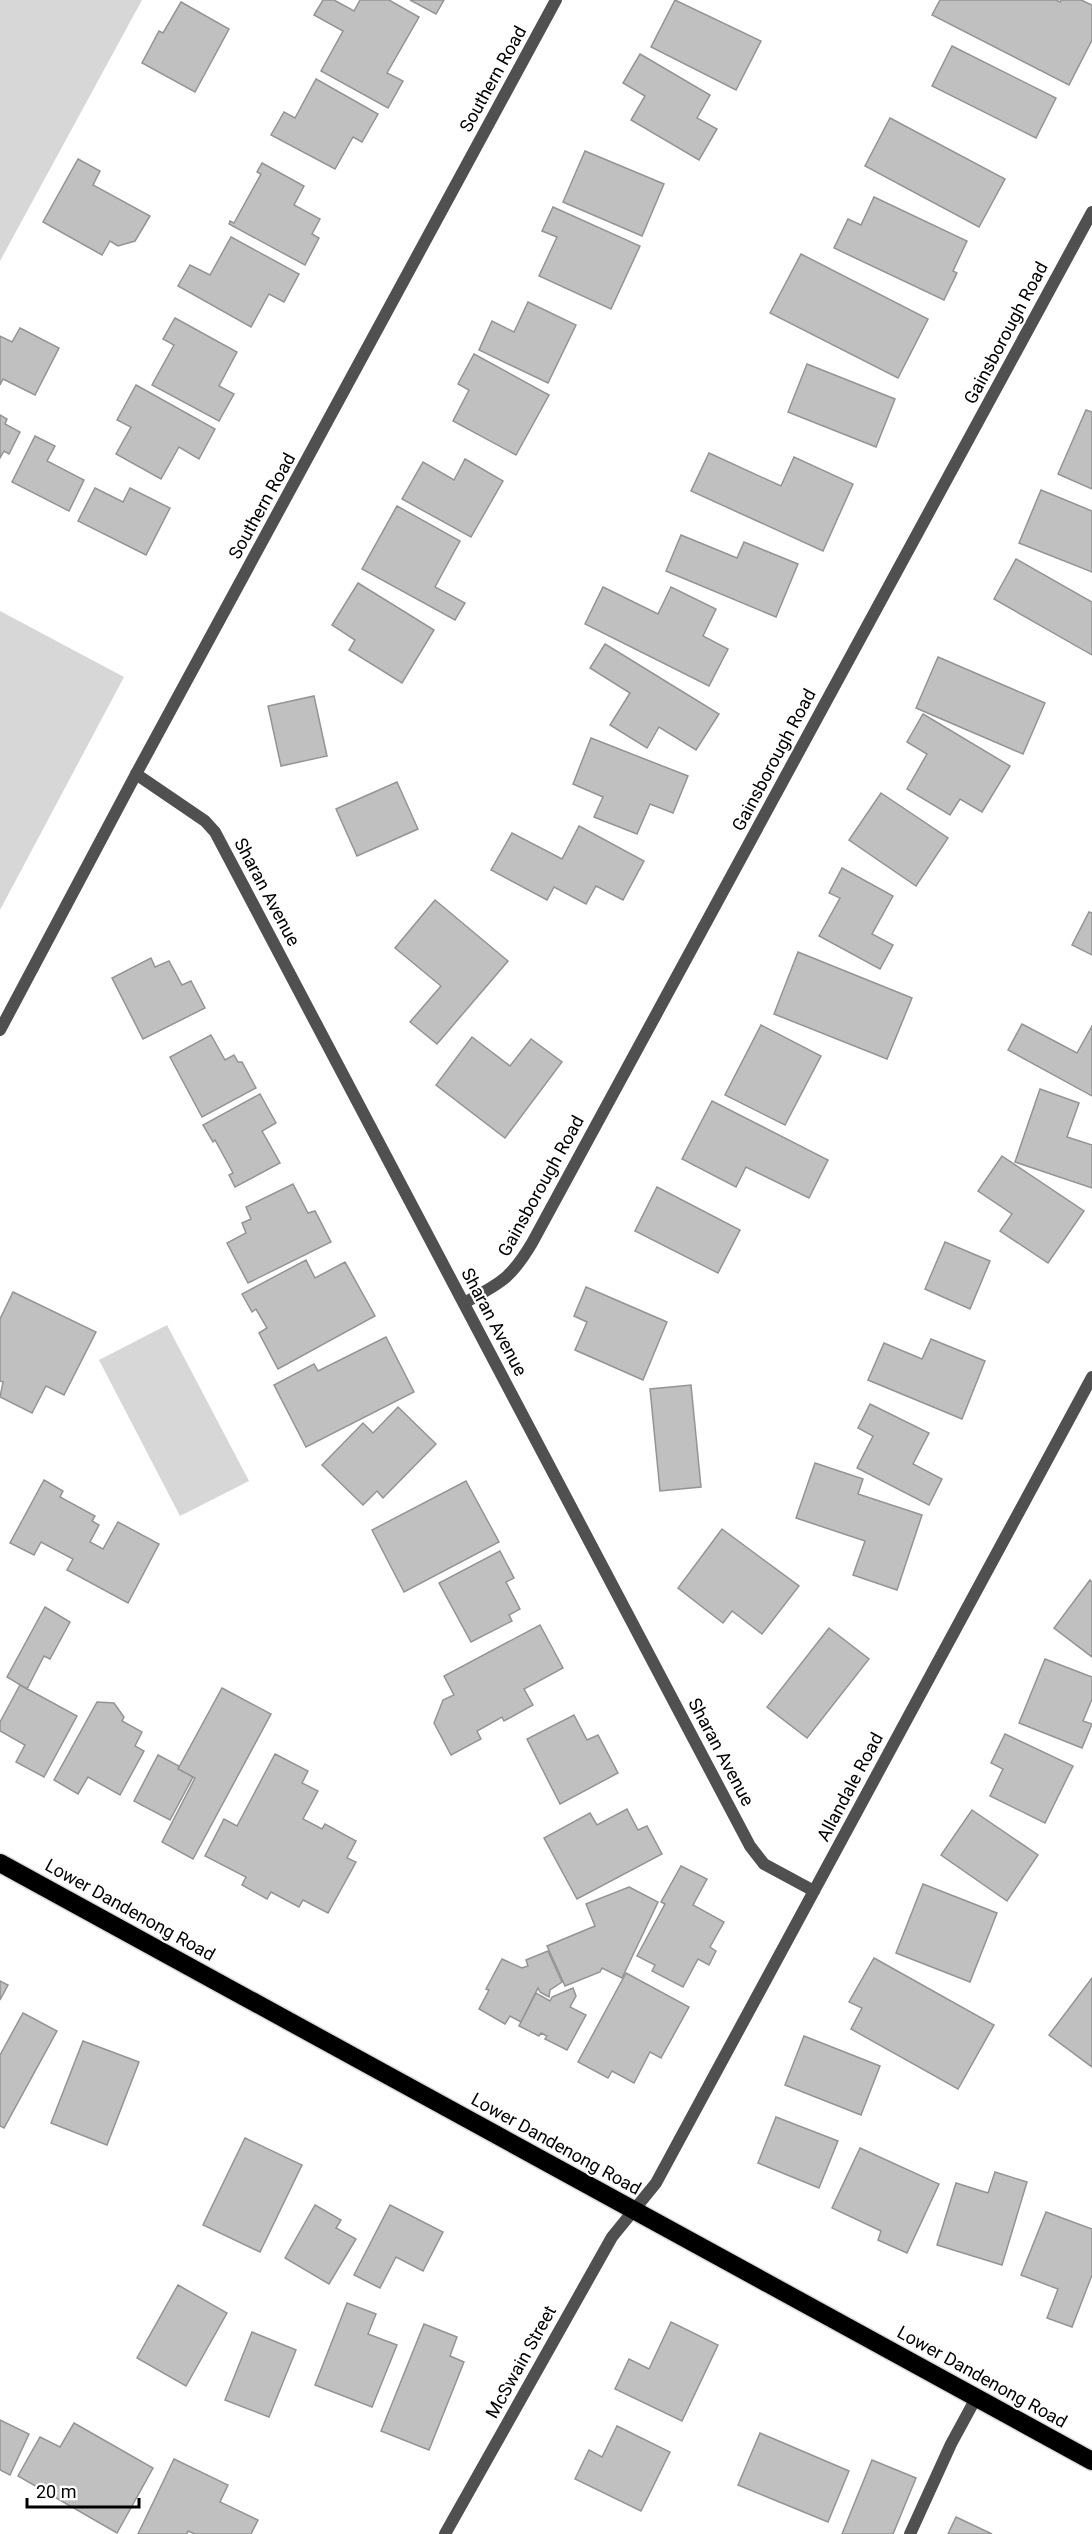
<svg xmlns="http://www.w3.org/2000/svg" width="1092" height="2534" font-family="Roboto,sans-serif">
  <style>
    .green { fill: #d7d7d7 }
    .building { fill: #c0c0c0; stroke: #949494; stroke-width: 1.5 }
    .lines { fill: none; stroke-linecap: round; stroke-linejoin: round }
    .highway-casing { stroke: #dbdbdb; stroke-width: 21 }
    .lane { stroke: #505050; stroke-width: 12 }
    .street { stroke: #505050; stroke-width: 12 }
    .highway { stroke: #000; stroke-width: 18 }
    .labels { text-anchor: middle; stroke-width: 4.5; stroke-linejoin: round; paint-order: stroke }
    .street-label { font-size: 18px; fill: #000; stroke: #fff }
  </style>
  <rect width="100%" height="100%" fill="#fff"/>
  <g class="green">
    <polygon points="0,0 142,0 0,261"/>
    <polygon points="0,611 124,677 0,910"/>
    <polygon points="167,1325 249,1481 180,1516 99,1360"/>
  </g>
  <g class="building">
    <polygon points="323,0 334,0 354,11 360,0 389,0 419,17 387,73 403,81 388,108 321,71 343,31 314,15"/>
    <polygon points="410,0 444,0 436,14"/>
    <polygon points="675,0 761,41 736,90 651,47"/>
    <polygon points="940,0 1056,0 1060,2 1061,0 1081,0 1092,5 1092,40 1069,85 932,15"/>
    <polygon points="181,2 229,29 195,92 142,63 159,31 163,33"/>
    <polygon points="952,46 1056,98 1036,138 932,86"/>
    <polygon points="640,54 710,95 697,118 717,129 699,160 631,120 645,96 623,83"/>
    <polygon points="316,79 378,114 362,142 353,137 335,169 271,135 284,112 295,118"/>
    <polygon points="890,118 1005,179 979,227 865,166"/>
    <polygon points="585,151 664,184 642,236 563,202"/>
    <polygon points="78,159 100,171 93,185 150,216 135,241 118,246 110,241 102,255 43,222"/>
    <polygon points="262,163 304,186 294,205 320,219 312,234 319,238 305,265 229,224 230,221 234,223 261,174 257,172"/>
    <polygon points="874,197 967,241 953,271 957,273 944,300 834,248 848,219 861,225"/>
    <polygon points="553,207 640,246 611,309 539,276 557,237 542,231"/>
    <polygon points="231,237 299,274 284,302 269,294 251,327 178,286 190,265 210,275"/>
    <polygon points="801,254 928,319 898,378 770,313"/>
    <polygon points="528,302 576,325 548,383 479,350 492,321 514,332"/>
    <polygon points="175,318 237,352 219,386 234,394 219,421 152,385 174,345 163,339"/>
    <polygon points="20,328 59,348 35,395 3,379 0,385 0,336 12,342"/>
    <polygon points="474,354 549,395 516,455 453,421 469,390 458,384"/>
    <polygon points="807,364 895,399 876,447 788,412"/>
    <polygon points="136,385 215,429 199,459 179,447 161,479 116,454 131,427 117,420"/>
    <polygon points="1086,410 1092,412 1092,489 1058,474"/>
    <polygon points="0,415 7,419 5,424 20,432 9,454 4,451 0,458"/>
    <polygon points="35,436 55,446 47,461 84,480 69,511 12,482"/>
    <polygon points="709,453 781,486 794,457 853,484 823,551 691,491"/>
    <polygon points="465,459 503,481 471,537 402,499 423,462 454,480"/>
    <polygon points="95,488 123,502 130,488 170,508 146,555 78,521"/>
    <polygon points="1041,490 1092,511 1092,572 1019,543"/>
    <polygon points="397,506 460,541 435,587 465,603 455,620 362,569"/>
    <polygon points="681,535 737,558 744,542 798,564 776,617 666,571"/>
    <polygon points="1016,559 1092,602 1092,655 994,599"/>
    <polygon points="358,583 434,630 402,683 349,650 355,640 332,625"/>
    <polygon points="603,587 658,614 671,587 716,609 703,636 728,649 709,686 585,624"/>
    <polygon points="605,644 719,714 696,750 659,727 647,748 610,725 630,693 590,668"/>
    <polygon points="938,657 1045,703 1023,754 916,708"/>
    <polygon points="314,696 327,756 281,766 268,706"/>
    <polygon points="923,714 1010,766 982,812 960,799 950,815 907,789 927,754 907,742"/>
    <polygon points="591,738 688,776 673,813 650,804 637,834 594,817 603,797 573,784"/>
    <polygon points="397,782 418,829 357,856 336,809"/>
    <polygon points="881,793 948,838 916,886 849,840"/>
    <polygon points="579,826 644,861 623,900 596,886 586,904 554,887 547,900 491,870 512,833 562,859"/>
    <polygon points="842,868 893,896 872,934 893,945 880,969 819,936 840,898 829,893"/>
    <polygon points="435,900 508,961 437,1044 410,1022 441,986 395,948"/>
    <polygon points="1089,912 1092,913 1092,955 1072,945"/>
    <polygon points="798,952 912,998 887,1059 774,1014"/>
    <polygon points="151,958 155,967 169,961 182,985 191,981 205,1008 143,1039 112,978"/>
    <polygon points="1022,1024 1077,1053 1092,1026 1092,1096 1008,1050"/>
    <polygon points="761,1025 821,1056 785,1125 725,1095"/>
    <polygon points="211,1035 225,1060 234,1055 238,1062 242,1062 256,1088 202,1117 170,1057"/>
    <polygon points="472,1037 510,1066 531,1039 562,1062 505,1138 436,1085"/>
    <polygon points="1040,1089 1079,1103 1067,1137 1092,1145 1092,1188 1015,1162"/>
    <polygon points="260,1094 276,1123 262,1131 280,1163 235,1187 229,1175 233,1173 215,1140 213,1142 203,1125"/>
    <polygon points="712,1101 828,1160 809,1198 746,1167 736,1187 682,1159"/>
    <polygon points="1002,1156 1084,1211 1048,1263 1000,1231 1012,1214 978,1191"/>
    <polygon points="293,1184 308,1213 315,1211 331,1242 248,1283 227,1243 246,1233 242,1223 251,1219 246,1207"/>
    <polygon points="657,1187 740,1230 718,1273 635,1231"/>
    <polygon points="945,1242 990,1261 970,1309 925,1289"/>
    <polygon points="306,1260 315,1278 345,1262 375,1316 278,1369 259,1333 267,1328 256,1309 252,1312 242,1294"/>
    <polygon points="586,1287 667,1322 643,1380 575,1350 587,1322 574,1316"/>
    <polygon points="13,1292 96,1332 64,1395 46,1386 32,1413 0,1397 3,1382 0,1381 0,1319"/>
    <polygon points="386,1337 414,1392 306,1447 274,1385 314,1364 318,1371"/>
    <polygon points="931,1339 985,1361 962,1419 868,1380 884,1343 922,1359"/>
    <polygon points="691,1385 701,1487 660,1491 650,1389"/>
    <polygon points="870,1404 929,1433 913,1464 942,1479 929,1505 857,1468 873,1436 858,1428"/>
    <polygon points="398,1407 436,1444 383,1498 377,1491 363,1505 322,1465 363,1423 373,1433"/>
    <polygon points="815,1463 863,1479 858,1494 922,1515 897,1590 853,1575 865,1541 796,1518"/>
    <polygon points="44,1480 63,1491 60,1497 95,1516 92,1521 99,1525 90,1542 103,1549 118,1522 159,1544 128,1603 67,1570 73,1559 41,1542 34,1555 10,1543"/>
    <polygon points="466,1481 499,1542 404,1592 372,1530"/>
    <polygon points="722,1529 799,1586 762,1634 732,1611 723,1623 678,1588"/>
    <polygon points="500,1551 514,1578 506,1582 520,1609 509,1615 512,1621 471,1642 439,1583"/>
    <polygon points="1090,1580 1092,1582 1092,1657 1054,1628"/>
    <polygon points="45,1607 70,1622 50,1659 44,1656 27,1689 7,1677"/>
    <polygon points="540,1625 563,1668 524,1689 533,1705 504,1721 502,1717 477,1731 481,1739 451,1755 434,1723 443,1700 454,1695 444,1676"/>
    <polygon points="829,1628 869,1659 807,1738 767,1707"/>
    <polygon points="1045,1659 1092,1677 1092,1699 1083,1721 1092,1724 1082,1748 1019,1723"/>
    <polygon points="20,1685 77,1716 44,1777 16,1762 25,1745 0,1731 0,1722"/>
    <polygon points="222,1688 271,1714 193,1859 162,1842 195,1778 178,1769"/>
    <polygon points="97,1702 114,1703 124,1717 122,1721 142,1732 135,1746 144,1751 120,1795 88,1777 78,1794 54,1780"/>
    <polygon points="574,1715 587,1740 598,1735 618,1773 560,1804 527,1739"/>
    <polygon points="1005,1734 1073,1766 1045,1823 990,1796 1003,1769 991,1763"/>
    <polygon points="275,1754 308,1771 302,1783 318,1791 303,1819 322,1829 325,1824 356,1841 347,1858 356,1862 328,1913 303,1900 299,1907 271,1892 267,1899 242,1885 246,1877 205,1856 224,1819 237,1826"/>
    <polygon points="158,1755 179,1766 178,1769 193,1777 170,1820 134,1801"/>
    <polygon points="627,1809 638,1830 647,1826 662,1854 577,1899 544,1838 590,1813 597,1825"/>
    <polygon points="972,1810 1038,1855 1007,1901 941,1855"/>
    <polygon points="681,1866 707,1879 693,1905 724,1922 710,1947 716,1951 709,1965 698,1959 683,1987 652,1971 655,1965 637,1956 665,1904 661,1902"/>
    <polygon points="923,1884 997,1913 970,1982 896,1953"/>
    <polygon points="629,1887 658,1902 622,1978 602,1968 600,1972 565,1986 547,1946 595,1926 586,1904"/>
    <polygon points="548,1951 562,1982 550,1990 549,1997 540,1992 538,1988 521,2022 510,2016 505,2024 479,2009 489,1990 486,1989 502,1959 522,1968 528,1966 526,1960"/>
    <polygon points="874,1958 994,2025 958,2089 851,2029 862,2008 849,2002"/>
    <polygon points="626,1973 689,2007 661,2058 650,2052 634,2083 612,2071 608,2078 578,2062"/>
    <polygon points="1092,1978 1092,2067 1049,2035"/>
    <polygon points="0,1981 8,1985 0,2000"/>
    <polygon points="573,1988 576,1996 570,2007 586,2015 567,2050 545,2039 547,2036 541,2033 539,2036 519,2026 536,1993 550,2001 552,1997"/>
    <polygon points="23,2013 57,2031 4,2128 0,2126 0,2055"/>
    <polygon points="804,2036 880,2066 861,2115 785,2085"/>
    <polygon points="83,2041 139,2062 107,2145 51,2123"/>
    <polygon points="776,2117 838,2141 819,2188 758,2163"/>
    <polygon points="245,2138 302,2165 260,2252 203,2225"/>
    <polygon points="860,2148 939,2184 907,2253 878,2240 881,2231 832,2208"/>
    <polygon points="995,2172 1027,2182 1002,2265 937,2245 956,2183 988,2193"/>
    <polygon points="315,2205 341,2220 336,2228 356,2239 329,2284 285,2258"/>
    <polygon points="390,2205 443,2232 423,2271 396,2257 380,2288 354,2275"/>
    <polygon points="1046,2212 1092,2229 1092,2275 1072,2327 1047,2318 1058,2289 1021,2275"/>
    <polygon points="178,2285 227,2313 186,2386 137,2358"/>
    <polygon points="347,2303 376,2314 368,2334 397,2345 372,2407 315,2385"/>
    <polygon points="671,2322 718,2345 682,2421 615,2389 629,2359 649,2369"/>
    <polygon points="424,2324 457,2337 450,2356 464,2362 429,2450 381,2431"/>
    <polygon points="252,2332 296,2350 269,2417 225,2400"/>
    <polygon points="0,2420 29,2434 10,2475 0,2470"/>
    <polygon points="74,2423 153,2468 117,2533 18,2476 40,2437 60,2447"/>
    <polygon points="617,2426 670,2452 641,2511 575,2479 589,2450 602,2457"/>
    <polygon points="760,2433 849,2471 828,2522 738,2485"/>
    <polygon points="174,2459 228,2485 220,2502 258,2520 251,2534 195,2534 188,2531 187,2534 138,2534"/>
    <polygon points="872,2460 916,2478 893,2534 842,2534"/>
    <polygon points="956,2517 992,2534 948,2534"/>
  </g>
  <g class="lines">
    <defs>
      <polyline id="highway" points="0,1863 1092,2461"/>
    </defs>
    <use href="#highway" class="highway-casing"/>
    <polyline class="lane" points="910,2534 951,2444 976,2398"/>
    <g class="street">
      <polyline points="136,774 205,821 215,832 750,1846 764,1864 814,1891"/>
      <polyline points="0,1030 136,774 556,0"/>
      <path d="M464,1303c36,-20 46,-23 68,-60l560,-1031"/>
      <polyline points="445,2534 612,2237 656,2183 1092,1377"/>
    </g>
    <use href="#highway" class="highway"/>
  </g>
  <g class="labels">
    <g class="street-label">
      <text transform="translate(493 79) rotate(-61)" y="6">Southern Road</text>
      <text transform="translate(1006 333) rotate(-62)" y="6">Gainsborough Road</text>
      <text transform="translate(262 506) rotate(-61)" y="6">Southern Road</text>
      <text transform="translate(774 760) rotate(-62)" y="6">Gainsborough Road</text>
      <text transform="translate(267 892) rotate(62)" y="6">Sharan Avenue</text>
      <text transform="translate(541 1186) rotate(-61)" y="6">Gainsborough Road</text>
      <text transform="translate(494 1322) rotate(62)" y="6">Sharan Avenue</text>
      <text transform="translate(721 1752) rotate(62)" y="6">Sharan Avenue</text>
      <text transform="translate(850 1787) rotate(-62)" y="6">Allandale Road</text>
      <text transform="translate(130 1910) rotate(29)" y="6">Lower Dandenong Road</text>
      <text transform="translate(556 2144) rotate(29)" y="6">Lower Dandenong Road</text>
      <text transform="translate(521 2362) rotate(-61)" y="6">McSwain Street</text>
      <text transform="translate(982 2377) rotate(29)" y="6">Lower Dandenong Road</text>
    </g>
  </g>
  <path d="M27 2498v9h112v-9" fill="none" stroke="#000000" stroke-width="3"/>
  <text x="36" y="2498" font-size="18" fill="#000000" stroke="#ffffff" stroke-width="4.5" paint-order="stroke">20 m</text>
</svg>
